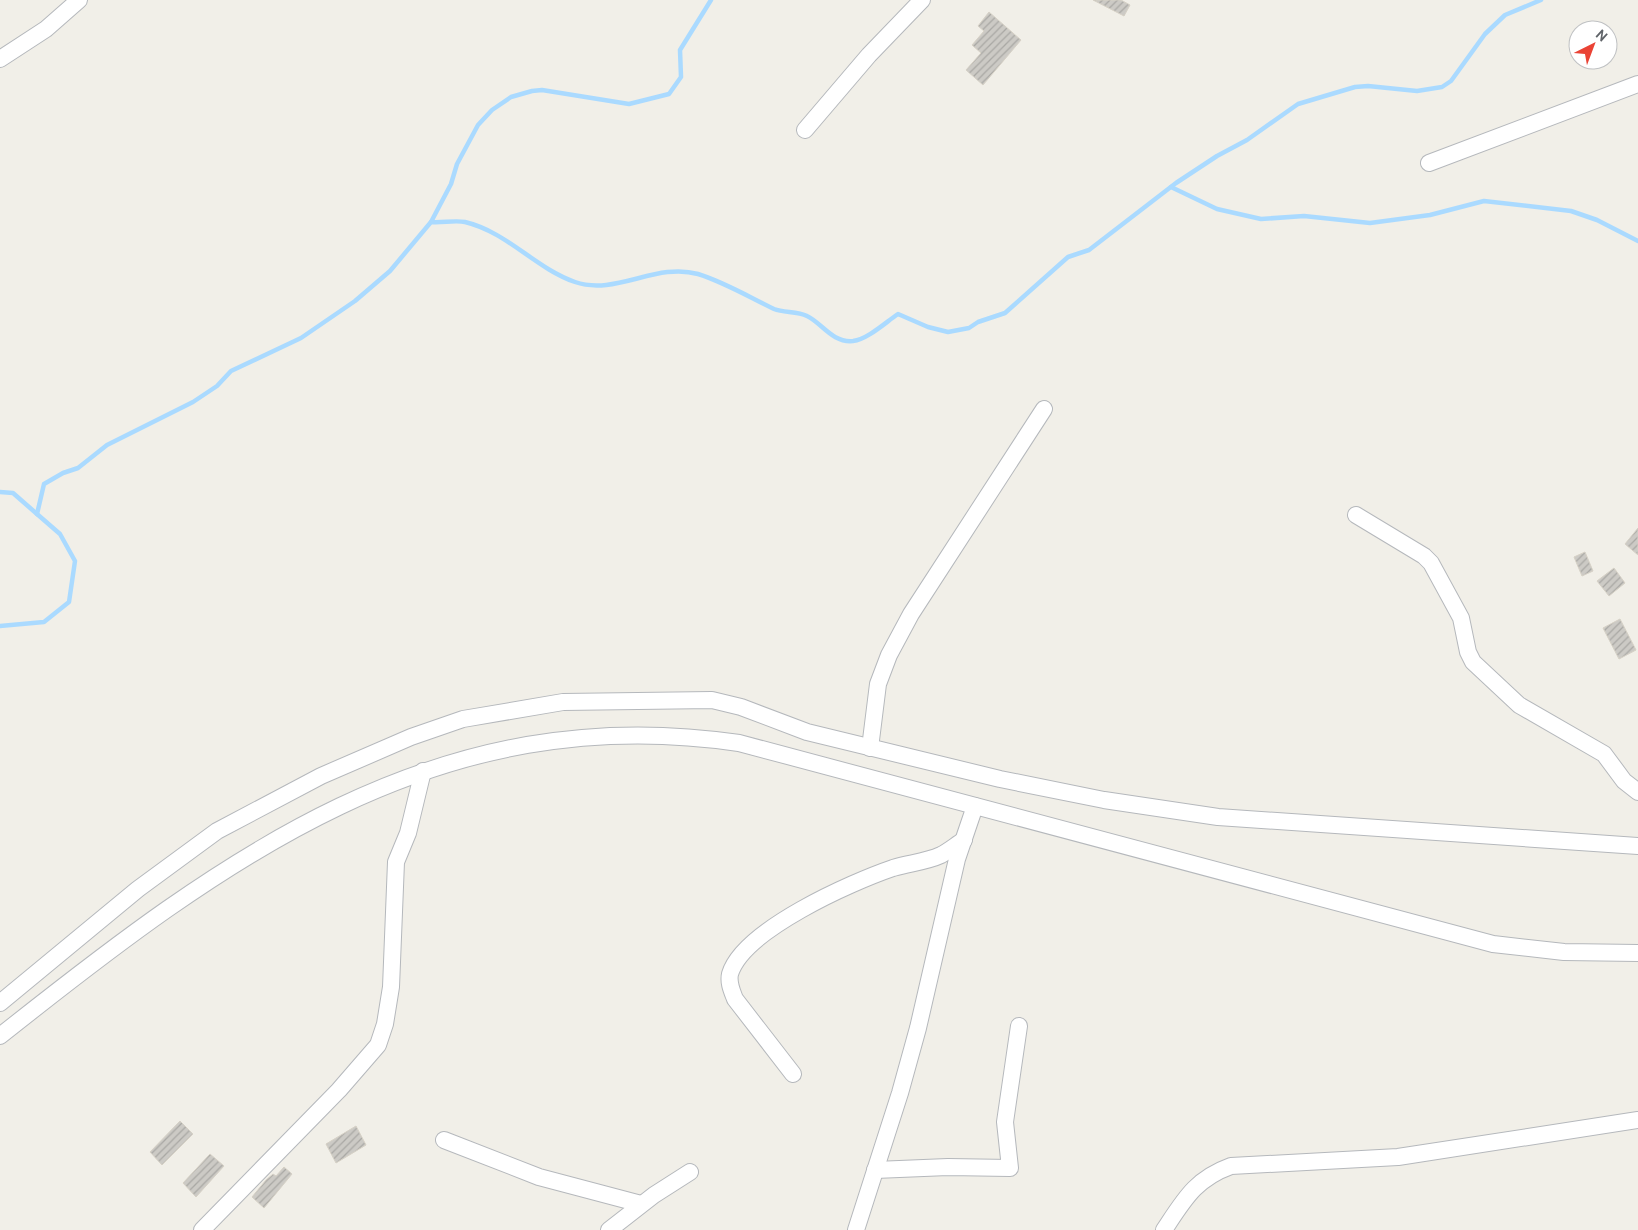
<svg xmlns="http://www.w3.org/2000/svg" width="1638" height="1230" font-family="Cabin,sans-serif">
  <style>
    .lines { fill: none; stroke-linecap: round; stroke-linejoin: round }
    .stream { stroke: #aadaff; stroke-width: 4.5 }
    .building { fill: url(#building-hatch); stroke: #d6d1c6 }
    .minor-casing { stroke: #b5b8bc; stroke-width: 18 }
    .minor { stroke: #fff; stroke-width: 16 }
  </style>
  <defs>
    <pattern id="building-hatch" width="6" height="6" patternUnits="userSpaceOnUse" patternTransform="scale(1.25)"><rect width="6" height="6" fill="#cccac5"/><path d="M-1 1l2-2M0 6l6-6M5 7l2-2" fill="none" stroke="#a9a8a4"/></pattern>
  </defs>
  <rect width="100%" height="100%" fill="#f1efe8"/>
  <g class="lines">
    <g class="stream">
      <polyline points="1171,187 1217,209 1261,219 1304,216 1370,223 1430,215 1484,201 1571,211 1597,220 1638,241"/>
      <path d="M431,222c11,1 24,-2 34,0 42,10 70,46 110,60 41,14 81,-20 123,-8 26,8 51,23 76,35 10,4 23,2 33,7 15,7 25,27 46,25 15,-2 33,-19 45,-27l30,13 20,5 21,-4 9,-6 27,-9 63,-56 21,-7 87,-67 41,-27 30,-16 51,-36 57,-17 13,-1 49,5 25,-4 9,-6 34,-47 20,-19 36,-15"/>
      <polyline points="0,492 13,493 37,514"/>
      <polyline points="0,626 44,622 69,602 75,561 60,534 37,514 44,484 63,473 78,468 107,445 193,402 217,386 231,371 301,338 355,301 390,271 431,222 451,184 457,164 478,125 492,110 511,97 532,91 542,90 629,104 669,94 681,77 680,50 711,0"/>
    </g>
  </g>
  <g class="building">
    <polygon points="1093,0 1121,0 1130,5 1124,16"/>
    <polygon points="989,12 1021,40 983,85 966,70 981,53 972,45 984,31 978,26"/>
    <polygon points="1638,528 1638,555 1625,544"/>
    <polygon points="1585,552 1593,571 1582,576 1574,557"/>
    <polygon points="1614,568 1625,583 1609,596 1597,581"/>
    <polygon points="1620,619 1636,650 1619,659 1603,628"/>
    <polygon points="180,1121 193,1134 162,1165 150,1152"/>
    <polygon points="356,1126 366,1145 336,1163 326,1144"/>
    <polygon points="210,1154 224,1166 196,1197 183,1183"/>
    <polygon points="284,1167 292,1174 264,1208 252,1197 266,1180 273,1174 276,1176"/>
  </g>
  <g class="lines">
    <defs>
      <g id="minor">
        <polyline points="0,59 46,29 79,0"/>
        <polyline points="805,130 869,55 922,0"/>
        <polyline points="1429,163 1638,84"/>
        <polyline points="1356,515 1424,556 1431,563 1461,618 1468,652 1473,662 1519,705 1604,754 1624,781 1638,792"/>
        <polyline points="870,748 878,684 889,655 911,614 1044,409"/>
        <polyline points="0,1003 138,889 217,831 321,776 411,737 463,719 563,702 712,700 741,707 807,732 1000,779 1104,800 1218,817 1638,846"/>
        <path d="M0,1036c223,-177 437,-338 739,-293l754,201 71,8 74,1"/>
        <path d="M793,1074l-58,-75c-3,-8 -7,-16 -5,-25 13,-44 122,-92 163,-106 16,-5 33,-6 48,-13 8,-4 15,-10 23,-15"/>
        <polyline points="444,1140 539,1177 641,1204"/>
        <polyline points="875,1170 948,1167 1010,1168 1005,1122 1019,1026"/>
        <polyline points="202,1230 339,1090 378,1045 385,1024 391,987 396,862 408,833 423,771"/>
        <polyline points="609,1230 654,1195 690,1172"/>
        <polyline points="856,1230 900,1093 918,1028 957,859 975,806"/>
        <path d="M1164,1230c20,-30 31,-51 67,-64l167,-9 240,-37"/>
      </g>
    </defs>
    <use href="#minor" class="minor-casing"/>
    <use href="#minor" class="minor"/>
  </g>
  <g transform="translate(1593 45) rotate(42)"><circle r="24" fill="#ffffff" stroke="#bfc1c3"/>
  <path d="M0-4L9 19L0 12L-9 19Z" fill="#ea4335"/>
  <text y="-8" font-size="14" font-weight="bold" text-anchor="middle" fill="#5f6368">N</text>
  </g>
</svg>
